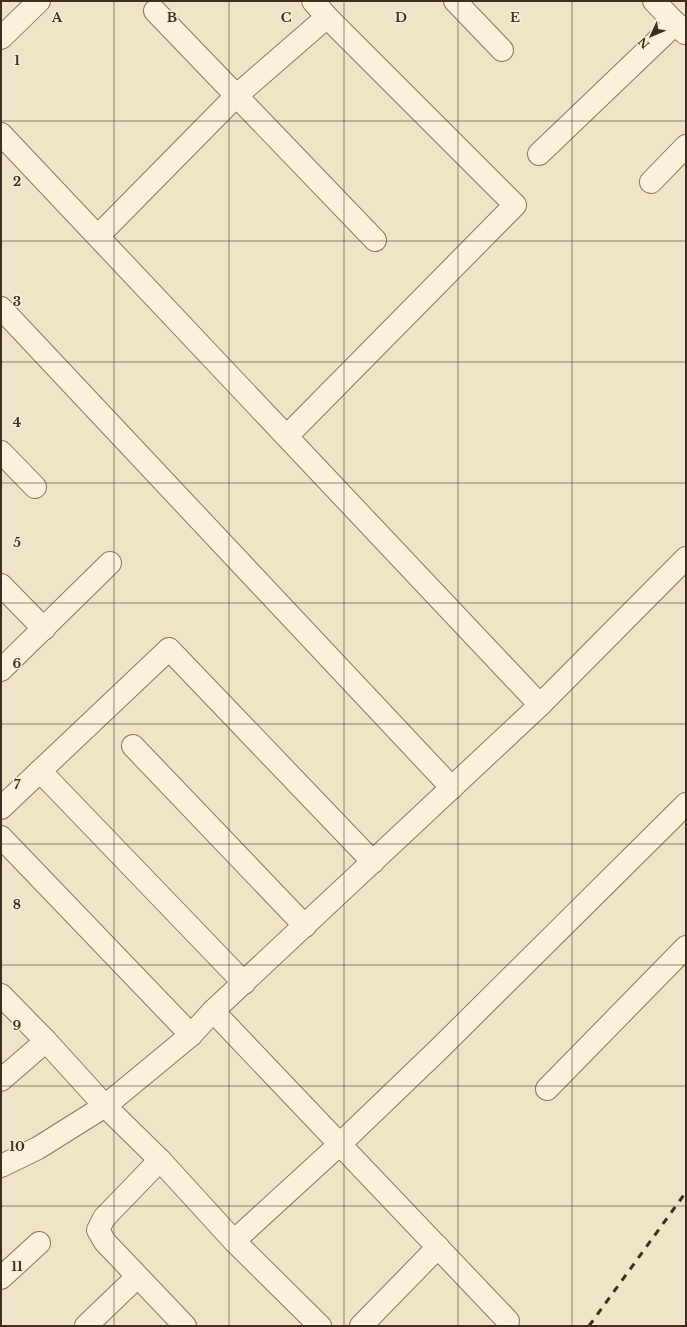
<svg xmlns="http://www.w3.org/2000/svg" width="687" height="1327" font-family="'Libre Baskerville',serif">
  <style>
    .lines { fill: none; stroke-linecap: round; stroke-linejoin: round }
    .street-casing { stroke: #8d765c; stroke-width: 24 }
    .street { stroke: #faf1dc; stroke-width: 22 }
    .rail { stroke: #3d2e20; stroke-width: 3; stroke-dasharray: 7 7; stroke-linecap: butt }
    .grid { fill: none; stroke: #3d2e20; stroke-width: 1; stroke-opacity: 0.55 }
    .grid-label { font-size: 13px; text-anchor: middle; font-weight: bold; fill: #3d2e20; stroke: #f7eed8; stroke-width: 3; stroke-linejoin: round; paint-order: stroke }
  </style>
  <rect width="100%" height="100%" fill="#f0e4c8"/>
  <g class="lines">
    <defs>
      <g id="street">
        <polyline points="455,1 502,50"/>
        <polyline points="654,1 685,33"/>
        <polyline points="155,11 375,240"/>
        <polyline points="1,38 39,1"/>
        <polyline points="1,134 540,705"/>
        <polyline points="539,154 676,23"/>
        <polyline points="651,182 686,146"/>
        <polyline points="98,236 236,96 327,17"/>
        <polyline points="1,308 452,788"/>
        <polyline points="287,436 515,205 327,17 313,1"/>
        <polyline points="1,452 35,487"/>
        <polyline points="1,585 44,629"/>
        <polyline points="1,670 110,563"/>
        <polyline points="133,746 305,926"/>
        <polyline points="40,771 244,983"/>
        <polyline points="1,808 169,649 373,862"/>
        <polyline points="1,837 191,1035"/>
        <polyline points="1,995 46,1041 105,1106 160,1160 234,1241 320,1326"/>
        <polyline points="213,1011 508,1321"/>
        <polyline points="1,1080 46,1041"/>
        <polyline points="547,1089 686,947"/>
        <polyline points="160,1160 104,1218 98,1230 105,1242 185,1326"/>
        <polyline points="1,1166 38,1148 105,1106 191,1035 213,1011 540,705 686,558"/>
        <polyline points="234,1241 340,1144 438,1050 686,804"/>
        <polyline points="1,1278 39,1243"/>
        <polyline points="86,1326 137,1277"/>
        <polyline points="361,1326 438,1247"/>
      </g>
    </defs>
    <use href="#street" class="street-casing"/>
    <use href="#street" class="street"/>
    <polyline class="rail" points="589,1326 686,1192"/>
  </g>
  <path class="grid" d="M114,1v1325M229,1v1325M344,1v1325M458,1v1325M572,1v1325M1,121h685M1,241h685M1,362h685M1,483h685M1,603h685M1,724h685M1,844h685M1,965h685M1,1086h685M1,1206h685"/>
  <g class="grid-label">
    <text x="57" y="22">A</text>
    <text x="172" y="22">B</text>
    <text x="286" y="22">C</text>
    <text x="401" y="22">D</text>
    <text x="515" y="22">E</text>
    <text x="17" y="65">1</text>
    <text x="17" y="186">2</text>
    <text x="17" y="306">3</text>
    <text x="17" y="427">4</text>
    <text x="17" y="547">5</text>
    <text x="17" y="668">6</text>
    <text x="17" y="789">7</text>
    <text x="17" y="909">8</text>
    <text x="17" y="1030">9</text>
    <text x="17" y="1151">10</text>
    <text x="17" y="1271">11</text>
  </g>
  <rect width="687" height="1327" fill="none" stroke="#3d2e20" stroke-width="4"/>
  <g transform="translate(651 36) rotate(226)" stroke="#f7eed8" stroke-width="3" paint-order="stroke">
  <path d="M0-3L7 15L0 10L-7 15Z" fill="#3d2e20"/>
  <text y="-6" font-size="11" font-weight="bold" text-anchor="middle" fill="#3d2e20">N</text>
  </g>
</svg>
